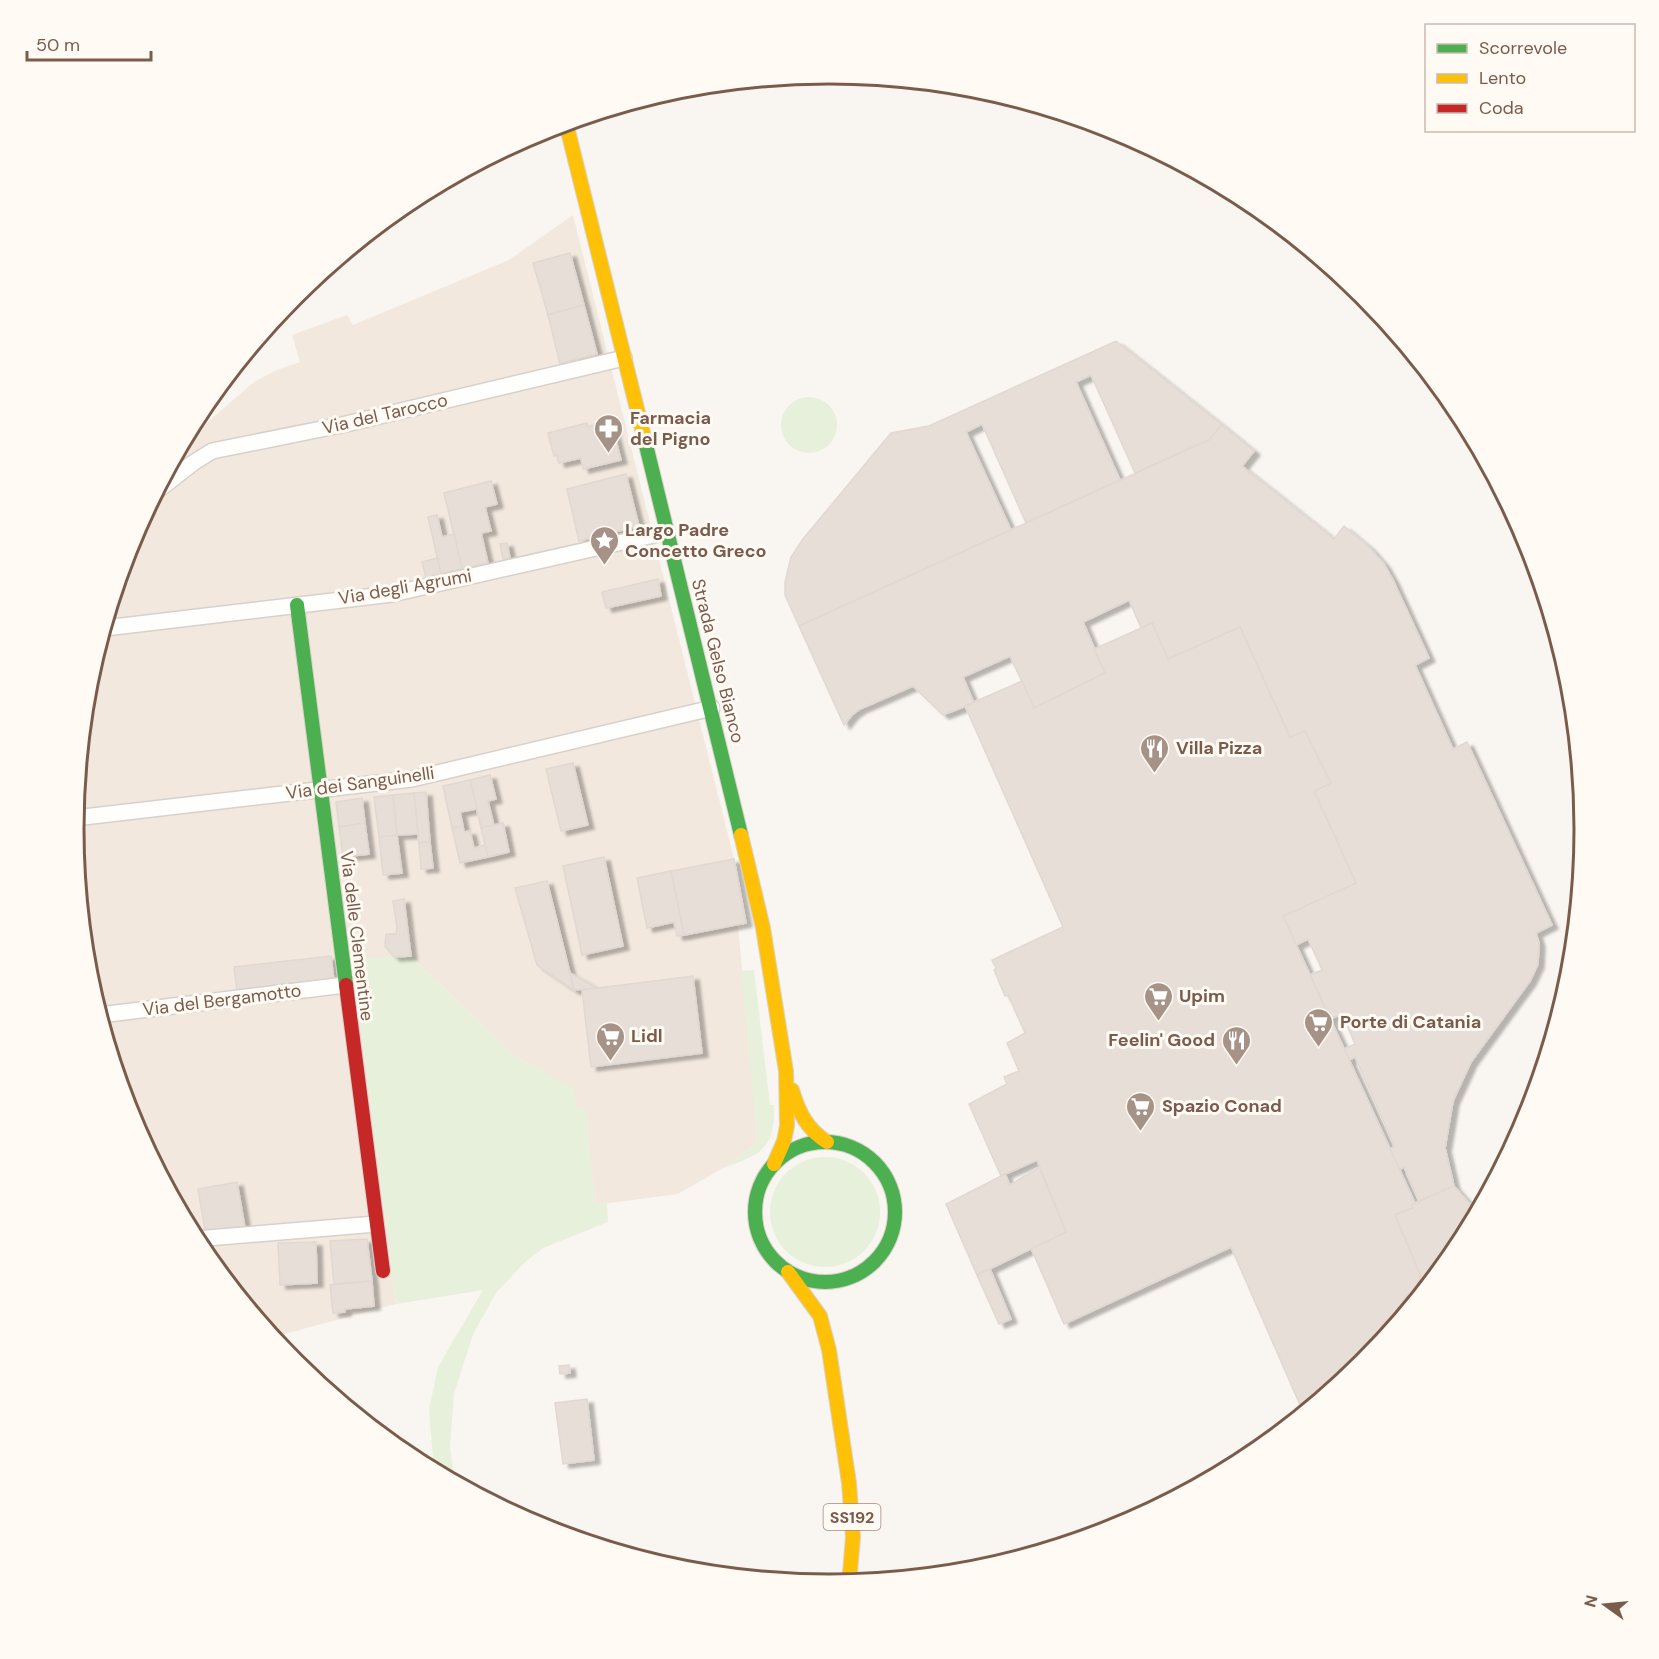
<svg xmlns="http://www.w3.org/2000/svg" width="1659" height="1659" font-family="'DM Sans',sans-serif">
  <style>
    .residential { fill: #f2e8de }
    .green { fill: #e7f0db }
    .building { fill: #e6ded7; stroke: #e2d8d2; stroke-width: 1.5; filter: url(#shadow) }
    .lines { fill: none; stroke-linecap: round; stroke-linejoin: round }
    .street-casing { stroke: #d7d1cb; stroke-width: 18 }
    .fast-casing { stroke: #d9d2cb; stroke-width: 16 }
    .slow-casing { stroke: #d9d2cb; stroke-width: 16 }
    .jam-casing { stroke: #d9d2cb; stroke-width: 16 }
    .street { stroke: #fefefd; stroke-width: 15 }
    .fast { stroke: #4caf50; stroke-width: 14 }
    .slow { stroke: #ffc107; stroke-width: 14 }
    .jam { stroke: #c62828; stroke-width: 14 }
    .labels { text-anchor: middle; stroke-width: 6; stroke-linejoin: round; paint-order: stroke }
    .shield { fill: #fffaf3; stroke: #a28b7f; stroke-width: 1.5 }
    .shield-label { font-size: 16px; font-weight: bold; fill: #7a5c4d }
    .street-label { font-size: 18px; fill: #7a5c4d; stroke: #fffaf3 }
    .poi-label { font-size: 18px; font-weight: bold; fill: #7a5c4d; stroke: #fffaf3; text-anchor: start }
    .rim { fill: none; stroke: #7a5c4d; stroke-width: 3 }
  </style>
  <defs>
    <filter id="shadow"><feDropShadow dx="6" dy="4" stdDeviation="1.5" flood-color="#0004"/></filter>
  </defs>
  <rect width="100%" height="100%" fill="#f9f5f0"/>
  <polygon class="residential" points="573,215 734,859 746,923 738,925 758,1142 723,1168 678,1194 595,1205 585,1109 577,1109 537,1068 513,1055 411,956 353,960 396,1304 273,1337 201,1249 131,1118 88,977 74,829 88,682 131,540 185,439 187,440 254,382 277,370 300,362 292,335 347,315 353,325 509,260"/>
  <g class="green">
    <circle cx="809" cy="425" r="28"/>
    <polygon points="411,956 513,1055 574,1088 577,1109 586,1109 595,1204 607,1202 608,1222 543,1248 524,1263 496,1293 473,1334 454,1394 450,1447 455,1482 434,1471 429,1410 438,1367 483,1290 396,1304 353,960"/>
    <path d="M754,970l16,135h4c1,45 -13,49 -51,63l35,-26 -17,-171z"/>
    <circle cx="825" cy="1212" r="55"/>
  </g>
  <g class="building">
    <polygon points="570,253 584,305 548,315 533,263"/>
    <polygon points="584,305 597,354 560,364 548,315"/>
    <polygon points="1116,341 1222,425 1209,440 1135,473 1091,375 1076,382 1120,480 1026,523 982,424 966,432 1011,530 799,626 785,595 785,582 791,557 803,539 891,433 929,426"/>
    <polygon points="611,421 621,460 583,469 581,458 559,463 557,455 554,456 548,433 587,423 588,427"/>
    <polygon points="1222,425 1254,451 1242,466 1334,539 1344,526 1369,547 1384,564 1393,580 1429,658 1415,665 1453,749 1467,742 1552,925 1536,933 1539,943 1538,964 1530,981 1471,1062 1453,1101 1445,1148 1454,1186 1419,1201 1404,1167 1399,1170 1389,1149 1395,1147 1355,1057 1349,1060 1344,1049 1355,1044 1342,1014 1330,1019 1310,975 1322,970 1308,939 1296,945 1283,916 1356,883 1314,791 1331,783 1305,731 1290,737 1240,627 1168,659 1152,623 1141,628 1129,600 1083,622 1105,673 1034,708 1010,656 963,677 974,703 943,715 913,686 860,709 852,715 844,725 799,626 1209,440"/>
    <polygon points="626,474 639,526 579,541 567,489"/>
    <polygon points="491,481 497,504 485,507 491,531 481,533 488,563 462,569 444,493"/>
    <polygon points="437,515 442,537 454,534 462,569 441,574 428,517"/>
    <polygon points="507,543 510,558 503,559 500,544"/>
    <polygon points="437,558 441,574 426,578 422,562"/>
    <polygon points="658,579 661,596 606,608 602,592"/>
    <polygon points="1152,623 1168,659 1240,627 1290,737 1305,731 1331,783 1314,791 1356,883 1283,916 1415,1203 1412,1205 1413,1208 1395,1215 1420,1274 1415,1302 1364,1364 1304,1414 1231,1247 1064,1324 1031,1248 1066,1232 1037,1160 1001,1176 969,1104 1007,1084 1004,1077 1019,1071 1007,1043 1025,1033 1008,995 1005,996 994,970 996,968 992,960 1063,927 965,706 1022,681 1034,708 1105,673 1094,649"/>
    <polygon points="573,763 588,825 561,831 546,769"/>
    <polygon points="490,775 496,799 488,801 494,826 481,828 470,780"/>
    <polygon points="470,780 477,809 460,812 463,826 452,828 443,786"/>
    <polygon points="426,792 430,842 419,843 414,793"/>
    <polygon points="414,793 418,834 397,835 393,795"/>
    <polygon points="393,795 397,835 379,837 374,797"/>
    <polygon points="362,798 365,823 339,827 336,802"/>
    <polygon points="365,823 369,854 343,857 339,827"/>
    <polygon points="503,823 509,852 488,857 481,828"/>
    <polygon points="463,826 464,832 470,831 474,848 485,845 488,857 460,863 452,828"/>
    <polygon points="397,835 402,873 383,875 379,837"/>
    <polygon points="430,842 433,868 421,869 419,843"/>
    <polygon points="604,857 623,946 582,955 563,866"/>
    <polygon points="734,859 746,923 684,935 671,871"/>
    <polygon points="671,871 684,935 677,936 674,922 647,928 637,878"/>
    <polygon points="547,881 570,973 574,990 537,965 515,888"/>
    <polygon points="404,899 411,956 394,957 385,946 386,934 396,934 397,928 393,901"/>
    <polygon points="331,956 334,981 237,991 234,967"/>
    <polygon points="570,973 597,988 574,990"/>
    <polygon points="693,976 702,1053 591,1067 582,990"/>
    <polygon points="1039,1167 1066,1232 977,1275 946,1204 1005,1174 1010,1185"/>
    <polygon points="237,1182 245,1228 206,1235 198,1189"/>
    <polygon points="1454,1186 1468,1202 1479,1210 1458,1250 1415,1302 1420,1274 1395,1215 1413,1208 1412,1205 1415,1203"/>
    <polygon points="367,1239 372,1281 334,1284 330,1241"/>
    <polygon points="316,1242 317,1283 280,1285 278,1243"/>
    <polygon points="990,1269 1011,1319 999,1324 977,1275"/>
    <polygon points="372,1281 374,1306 345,1309 345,1312 333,1313 330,1285"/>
    <polygon points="569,1365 570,1373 560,1374 559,1366"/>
    <polygon points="587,1399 594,1460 563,1464 555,1403"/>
  </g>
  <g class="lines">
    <defs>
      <g id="street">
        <polyline points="157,491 193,463 212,451 346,424 624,358"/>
        <polyline points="105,628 392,594 667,532"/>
        <polyline points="75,818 412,779 712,708"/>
        <polyline points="100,1015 345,985"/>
        <polyline points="195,1239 376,1224"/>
      </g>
      <g id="fast">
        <polyline points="645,441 741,835"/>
        <polyline points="297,605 346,985"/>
        <circle cx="825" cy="1212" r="70"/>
      </g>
      <g id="slow">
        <polyline points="566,123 645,441"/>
        <polyline points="741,835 763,928 786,1071 787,1126 784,1141 774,1164"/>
        <path d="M792,1090c7,23 15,39 35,52"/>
        <polyline points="788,1272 820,1316 829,1350 849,1483 853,1537 849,1584"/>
      </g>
      <polyline id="jam" points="346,985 383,1271"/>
    </defs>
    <use href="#street" class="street-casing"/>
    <use href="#fast" class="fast-casing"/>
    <use href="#slow" class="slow-casing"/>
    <use href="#jam" class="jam-casing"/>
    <use href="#street" class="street"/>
    <use href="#fast" class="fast"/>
    <use href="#slow" class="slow"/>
    <use href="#jam" class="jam"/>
  </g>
  <defs>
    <symbol id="pharmacy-pin" viewBox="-11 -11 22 30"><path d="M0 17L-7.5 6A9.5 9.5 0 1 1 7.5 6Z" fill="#a69286" stroke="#fffaf3"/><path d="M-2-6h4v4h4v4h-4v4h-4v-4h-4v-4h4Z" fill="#fff"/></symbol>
    <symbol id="sight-pin" viewBox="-11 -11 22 30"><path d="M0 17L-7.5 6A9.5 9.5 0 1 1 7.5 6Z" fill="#a69286" stroke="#fffaf3"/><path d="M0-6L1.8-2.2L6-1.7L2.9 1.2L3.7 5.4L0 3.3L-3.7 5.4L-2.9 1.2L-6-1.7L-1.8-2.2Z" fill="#fff"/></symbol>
    <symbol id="restaurant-pin" viewBox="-11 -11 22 30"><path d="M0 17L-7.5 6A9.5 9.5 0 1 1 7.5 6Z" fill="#a69286" stroke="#fffaf3"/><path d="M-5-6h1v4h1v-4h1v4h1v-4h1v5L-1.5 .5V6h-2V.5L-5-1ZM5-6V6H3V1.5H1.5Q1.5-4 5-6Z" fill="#fff"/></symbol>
    <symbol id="supermarket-pin" viewBox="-11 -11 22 30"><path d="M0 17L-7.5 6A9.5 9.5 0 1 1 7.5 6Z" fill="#a69286" stroke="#fffaf3"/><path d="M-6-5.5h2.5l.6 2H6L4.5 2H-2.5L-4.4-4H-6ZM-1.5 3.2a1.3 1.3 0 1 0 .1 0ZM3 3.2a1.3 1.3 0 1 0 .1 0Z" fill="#fff"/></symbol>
  </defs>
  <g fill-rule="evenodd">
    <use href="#pharmacy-pin" x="592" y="412" width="33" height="45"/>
    <use href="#sight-pin" x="588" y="524" width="33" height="45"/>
    <use href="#restaurant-pin" x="1138" y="732" width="33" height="45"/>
    <use href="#supermarket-pin" x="1142" y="980" width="33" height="45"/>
    <use href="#supermarket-pin" x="1302" y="1006" width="33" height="45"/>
    <use href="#supermarket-pin" x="594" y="1020" width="33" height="45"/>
    <use href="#restaurant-pin" x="1220" y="1024" width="33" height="45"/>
    <use href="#supermarket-pin" x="1124" y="1090" width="33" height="45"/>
  </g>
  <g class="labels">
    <rect class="shield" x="823.5" y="1504" width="57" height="26" rx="4.5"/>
    <g class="shield-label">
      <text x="852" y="1523">SS192</text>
    </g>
    <g class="street-label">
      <text transform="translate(385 414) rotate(-13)" y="6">Via del Tarocco</text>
      <text transform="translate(405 587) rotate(-10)" y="6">Via degli Agrumi</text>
      <text transform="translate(718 661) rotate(76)" y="6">Strada Gelso Bianco</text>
      <text transform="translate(360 783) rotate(-8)" y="6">Via dei Sanguinelli</text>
      <text transform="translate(357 936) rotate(83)" y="6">Via delle Clementine</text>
      <text transform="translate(222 1000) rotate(-7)" y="6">Via del Bergamotto</text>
    </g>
    <g class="poi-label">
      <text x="630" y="424">Farmacia<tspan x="630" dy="21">del Pigno</tspan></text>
      <text x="625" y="536">Largo Padre<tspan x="625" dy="21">Concetto Greco</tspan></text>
      <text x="1176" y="754">Villa Pizza</text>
      <text x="1179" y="1002">Upim</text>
      <text x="1340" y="1028">Porte di Catania</text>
      <text x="631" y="1042">Lidl</text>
      <text x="1215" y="1046" text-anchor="end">Feelin' Good</text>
      <text x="1162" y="1112">Spazio Conad</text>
    </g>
  </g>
  <path d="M0 0H1659V1659H0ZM84 829a745 745 0 1 1 1490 0a745 745 0 1 1-1490 0Z" fill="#fffaf3" fill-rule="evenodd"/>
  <path class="rim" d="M84 829a745 745 0 1 1 1490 0a745 745 0 1 1-1490 0Z"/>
  <rect x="1425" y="24" width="210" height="108" fill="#fffaf3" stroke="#cabbb1" stroke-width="1.5"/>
  <rect x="1437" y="44" width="30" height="9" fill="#4caf50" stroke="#cabbb1" stroke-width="1.5"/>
  <text x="1479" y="54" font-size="18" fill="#7a5c4d">Scorrevole</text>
  <rect x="1437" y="74" width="30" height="9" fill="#ffc107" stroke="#cabbb1" stroke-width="1.5"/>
  <text x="1479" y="84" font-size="18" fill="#7a5c4d">Lento</text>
  <rect x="1437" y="104" width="30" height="9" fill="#c62828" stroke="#cabbb1" stroke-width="1.5"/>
  <text x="1479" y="114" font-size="18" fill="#7a5c4d">Coda</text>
  <g transform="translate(1605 1605) rotate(285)" stroke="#fffaf3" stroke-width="4.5" paint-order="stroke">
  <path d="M0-4.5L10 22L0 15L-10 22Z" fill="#7a5c4d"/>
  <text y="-9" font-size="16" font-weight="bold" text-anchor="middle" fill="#7a5c4d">N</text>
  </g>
  <path d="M27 51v9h124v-9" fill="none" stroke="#7a5c4d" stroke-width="3"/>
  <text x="36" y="51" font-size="18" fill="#7a5c4d" stroke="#fffaf3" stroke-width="4.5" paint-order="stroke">50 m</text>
</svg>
